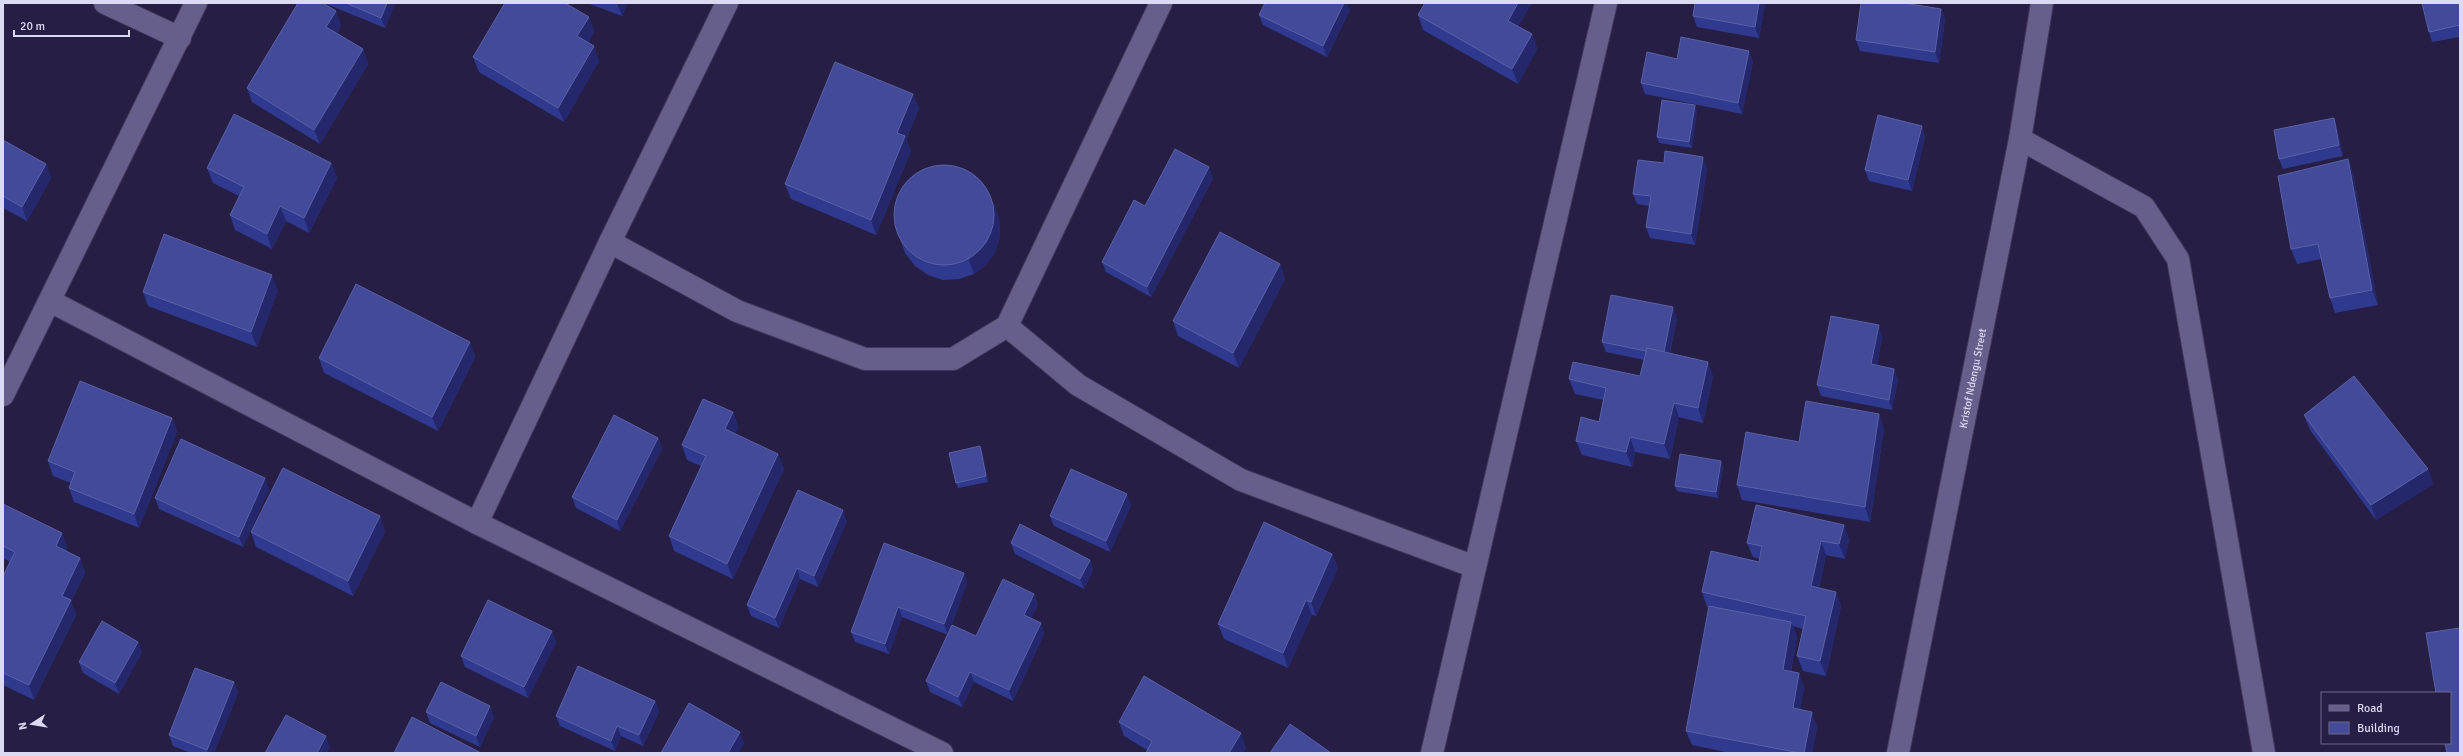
<svg xmlns="http://www.w3.org/2000/svg" width="2463" height="756" font-family="Signika,sans-serif">
  <style>
    .lines { fill: none; stroke-linecap: round; stroke-linejoin: round }
    .minor-casing { stroke: #413959; stroke-width: 24 }
    .minor { stroke: #665f8b; stroke-width: 22 }
    .wall { fill: #2f398e }
    .shaded-wall { fill: #24276c }
    .building { fill: #424a99; stroke: #5a61a7 }
    .labels { text-anchor: middle; stroke-width: 3; stroke-linejoin: round; paint-order: stroke }
    .street-label { font-size: 11px; fill: #dcd9f2; stroke: #261e44 }
  </style>
  <rect width="100%" height="100%" fill="#261e44"/>
  <g class="lines">
    <defs>
      <g id="minor">
        <polyline points="105,3 180,38"/>
        <polyline points="2020,139 2144,207 2178,259 2264,753"/>
        <polyline points="610,242 737,311 865,359 953,359 1007,326 1161,3"/>
        <polyline points="50,301 477,523 942,753"/>
        <polyline points="1007,326 1078,385 1241,480 1475,567"/>
        <polyline points="3,395 196,3"/>
        <polyline points="477,523 610,242 727,3"/>
        <polyline points="1432,753 1606,3"/>
        <path id="s1" d="M1898,753l122,-614 22,-136"/>
      </g>
    </defs>
    <use href="#minor" class="minor-casing"/>
    <use href="#minor" class="minor"/>
  </g>
  <g class="wall">
    <polygon points="324,3 395,3 385,28"/>
    <polygon points="587,3 627,3 622,16"/>
    <polygon points="1695,3 1765,3 1759,38 1697,27 1693,16"/>
    <polygon points="2460,3 2460,37 2432,42 2429,32"/>
    <polygon points="1941,9 1945,19 1939,63 1860,51 1856,40"/>
    <polygon points="1350,10 1327,57 1263,25 1259,15"/>
    <polygon points="336,11 341,26 337,33 363,49 368,64 320,144 252,102 247,88"/>
    <polygon points="1418,15 1518,27 1532,34 1537,49 1518,84 1423,30"/>
    <polygon points="589,17 594,32 588,43 599,61 564,122 479,72 473,57"/>
    <polygon points="1677,59 1753,61 1742,114 1645,94 1641,83"/>
    <polygon points="913,94 919,109 906,139 911,151 876,235 791,199 785,184"/>
    <polygon points="1697,111 1692,148 1659,143 1657,137"/>
    <polygon points="2334,118 2337,128 2343,156 2283,169 2279,159"/>
    <polygon points="1922,126 1925,137 1912,191 1869,181 1865,170"/>
    <polygon points="3,140 46,164 51,178 27,221 3,208"/>
    <polygon points="2348,159 2353,174 2378,305 2335,313 2330,298 2321,259 2297,264 2291,249"/>
    <polygon points="331,163 337,178 309,233 286,221 272,249 235,230 230,215 239,196 213,183 207,168"/>
    <polygon points="1664,163 1707,168 1695,245 1650,238 1646,227 1649,206 1637,204 1633,194"/>
    <polygon points="1213,178 1151,297 1106,272 1102,262 1145,206"/>
    <polygon points="994,204 999,219 1000,236 995,252 986,265 974,274 959,279 943,280 928,275 915,266 905,253 895,224"/>
    <polygon points="1280,264 1285,279 1239,368 1178,336 1173,321"/>
    <polygon points="278,290 257,347 148,306 143,292"/>
    <polygon points="1677,318 1670,353 1713,376 1703,423 1679,417 1670,459 1635,452 1632,467 1582,455 1576,441 1599,422 1603,400 1575,394 1569,379 1640,376 1644,360 1606,352 1602,342"/>
    <polygon points="1882,336 1877,366 1894,369 1898,380 1892,410 1821,396 1817,385"/>
    <polygon points="470,342 475,357 438,431 324,373 319,358"/>
    <polygon points="733,412 738,427 735,434 778,454 784,469 733,579 674,551 669,536 701,466 687,460 682,445"/>
    <polygon points="1879,414 1884,429 1870,522 1742,500 1737,485 1799,442"/>
    <polygon points="2304,415 2428,469 2433,484 2376,520 2310,430"/>
    <polygon points="172,418 177,432 139,528 74,502 69,488 71,483 53,476 48,461"/>
    <polygon points="658,438 662,449 620,531 576,508 572,497"/>
    <polygon points="980,446 982,451 988,482 958,488 956,483"/>
    <polygon points="1723,467 1718,498 1677,491 1675,486"/>
    <polygon points="269,489 243,547 159,509 155,498"/>
    <polygon points="3,504 62,533 67,548 66,551 80,558 85,573 71,602 76,615 34,700 3,685 3,576 10,562 3,558"/>
    <polygon points="1131,505 1110,552 1054,526 1050,516"/>
    <polygon points="847,521 818,587 800,579 779,628 751,616 747,605"/>
    <polygon points="1844,525 1849,540 1845,559 1826,555 1819,588 1836,592 1841,606 1826,676 1803,671 1797,656 1803,629 1793,626 1797,637 1791,672 1799,673 1804,688 1800,710 1817,727 1812,753 1730,753 1692,745 1686,731 1709,607 1707,607 1702,592 1759,562 1760,559 1753,557 1747,543"/>
    <polygon points="385,531 353,596 256,547 251,532"/>
    <polygon points="1011,543 1090,560 1093,570 1084,589 1015,554"/>
    <polygon points="1332,554 1338,568 1316,616 1312,615 1288,668 1224,639 1218,624"/>
    <polygon points="964,573 967,583 950,629 976,636 1034,594 1038,605 1031,618 1044,634 1013,701 974,682 962,707 930,692 926,681 948,635 902,617 889,654 855,642 851,632"/>
    <polygon points="138,642 142,652 119,694 83,673 79,662"/>
    <polygon points="556,642 528,698 465,667 461,656"/>
    <polygon points="234,682 238,693 214,753 191,753 173,746 169,735"/>
    <polygon points="655,701 659,712 643,746 621,736 615,751 560,726 556,716"/>
    <polygon points="426,712 494,717 480,747 430,723"/>
    <polygon points="1119,722 1246,747 1243,753 1146,753 1147,750 1124,736"/>
  </g>
  <g class="shaded-wall">
    <polygon points="387,3 395,3 385,28 381,18"/>
    <polygon points="617,3 627,3 622,16"/>
    <polygon points="1344,3 1347,3 1350,10 1327,57 1323,46"/>
    <polygon points="1518,3 1532,3 1513,36 1508,21"/>
    <polygon points="1759,3 1765,3 1759,38 1755,27"/>
    <polygon points="1941,9 1945,19 1939,63 1935,52"/>
    <polygon points="336,11 341,26 332,41 326,27"/>
    <polygon points="589,17 594,32 583,51 577,36"/>
    <polygon points="1532,34 1537,49 1518,84 1512,69"/>
    <polygon points="594,46 599,61 564,122 558,108"/>
    <polygon points="363,49 368,64 320,144 314,130"/>
    <polygon points="1749,51 1753,61 1742,114 1738,103"/>
    <polygon points="913,94 919,109 906,139 911,151 876,235 871,220 897,133"/>
    <polygon points="1695,105 1697,111 1692,148 1689,142"/>
    <polygon points="2334,118 2337,128 2343,156 2339,145"/>
    <polygon points="1922,126 1925,137 1912,191 1908,180"/>
    <polygon points="1703,157 1707,168 1695,245 1691,234"/>
    <polygon points="2348,159 2353,174 2378,305 2372,290"/>
    <polygon points="331,163 337,178 309,233 304,218"/>
    <polygon points="46,164 51,178 27,221 22,207"/>
    <polygon points="1209,167 1213,178 1151,297 1147,287"/>
    <polygon points="994,204 999,219 1000,236 995,252 986,265 974,274 969,260"/>
    <polygon points="280,206 286,221 272,249 267,234"/>
    <polygon points="1280,264 1285,279 1239,368 1233,353"/>
    <polygon points="272,275 278,290 257,347 251,332"/>
    <polygon points="1673,307 1677,318 1667,365 1663,354"/>
    <polygon points="1879,325 1882,336 1875,375 1871,364"/>
    <polygon points="470,342 475,357 438,431 432,417"/>
    <polygon points="1708,362 1713,376 1703,423 1698,408"/>
    <polygon points="1894,369 1898,380 1892,410 1889,400"/>
    <polygon points="1674,403 1679,417 1670,459 1664,444"/>
    <polygon points="733,412 738,427 731,444 725,429"/>
    <polygon points="1879,414 1884,429 1870,522 1865,507"/>
    <polygon points="172,418 177,432 139,528 134,514"/>
    <polygon points="1630,437 1635,452 1632,467 1626,452"/>
    <polygon points="658,438 662,449 620,531 617,520"/>
    <polygon points="980,446 982,451 988,482 986,476"/>
    <polygon points="778,454 784,469 733,579 727,564"/>
    <polygon points="1721,461 1723,467 1718,498 1716,492"/>
    <polygon points="2428,469 2433,484 2376,520 2371,505"/>
    <polygon points="265,478 269,489 243,547 239,537"/>
    <polygon points="1127,494 1131,505 1110,552 1106,541"/>
    <polygon points="843,510 847,521 818,587 814,576"/>
    <polygon points="380,516 385,531 353,596 348,581"/>
    <polygon points="1844,525 1849,540 1845,559 1839,544"/>
    <polygon points="62,533 67,548 61,560 56,546"/>
    <polygon points="1821,541 1826,555 1816,600 1811,586"/>
    <polygon points="1332,554 1338,568 1316,616 1311,602"/>
    <polygon points="80,558 85,573 71,602 76,615 34,700 29,685 62,596"/>
    <polygon points="1090,560 1093,570 1084,589 1080,579"/>
    <polygon points="797,568 800,579 779,628 775,618"/>
    <polygon points="964,573 967,583 948,635 944,624"/>
    <polygon points="1836,592 1841,606 1826,676 1820,661"/>
    <polygon points="1034,594 1038,605 1028,625 1024,615"/>
    <polygon points="1306,600 1312,615 1288,668 1283,653"/>
    <polygon points="898,607 902,617 889,654 885,644"/>
    <polygon points="1791,622 1797,637 1788,685 1783,670"/>
    <polygon points="1041,623 1044,634 1013,701 1009,690"/>
    <polygon points="552,631 556,642 528,698 524,687"/>
    <polygon points="138,642 142,652 119,694 115,683"/>
    <polygon points="970,672 974,682 962,707 958,697"/>
    <polygon points="1799,673 1804,688 1798,723 1793,708"/>
    <polygon points="234,682 238,693 214,753 208,753 207,750"/>
    <polygon points="655,701 659,712 643,746 639,735"/>
    <polygon points="490,706 494,717 480,747 476,736"/>
    <polygon points="1812,712 1817,727 1812,753 1804,753"/>
    <polygon points="617,726 621,736 615,751 611,741"/>
    <polygon points="740,732 744,743 738,753 728,753"/>
    <polygon points="1241,733 1246,747 1243,753 1229,753"/>
    <polygon points="326,736 330,747 327,753 317,753"/>
  </g>
  <g class="building">
    <polygon points="298,3 323,3 336,11 326,27 363,49 314,130 247,88"/>
    <polygon points="346,3 387,3 381,18"/>
    <polygon points="505,3 565,3 589,17 577,36 594,46 558,108 473,57"/>
    <polygon points="1265,3 1344,3 1323,46 1259,15"/>
    <polygon points="1425,3 1518,3 1508,21 1532,34 1512,69 1418,15"/>
    <polygon points="1695,3 1759,3 1755,27 1693,16"/>
    <polygon points="1861,3 1904,3 1941,9 1935,52 1856,40"/>
    <polygon points="2422,3 2460,3 2460,25 2429,32"/>
    <polygon points="1681,37 1749,51 1738,103 1641,83 1647,52 1677,59"/>
    <polygon points="835,62 913,94 897,133 905,136 871,220 785,184"/>
    <polygon points="1662,100 1695,105 1689,142 1657,137"/>
    <polygon points="234,114 331,163 304,218 280,206 267,234 230,215 244,187 207,168"/>
    <polygon points="1878,115 1922,126 1908,180 1865,170"/>
    <polygon points="2334,118 2339,145 2279,159 2274,130"/>
    <polygon points="3,140 46,164 22,207 3,196"/>
    <polygon points="1175,149 1209,167 1147,287 1102,262 1134,200 1145,206"/>
    <polygon points="1665,151 1703,157 1691,234 1646,227 1651,196 1633,194 1638,160 1664,163"/>
    <polygon points="2348,159 2372,290 2330,298 2318,244 2291,249 2278,176"/>
    <circle cx="944" cy="215" r="50"/>
    <polygon points="1220,232 1280,264 1233,353 1173,321"/>
    <polygon points="164,234 272,275 251,332 143,292"/>
    <polygon points="356,284 470,342 432,417 319,358"/>
    <polygon points="1611,295 1673,307 1664,352 1647,348 1646,351 1602,342"/>
    <polygon points="1831,316 1879,325 1871,364 1894,369 1889,400 1817,385"/>
    <polygon points="1647,348 1708,362 1698,408 1674,403 1664,444 1630,437 1626,452 1576,441 1581,417 1599,422 1606,388 1569,379 1573,362 1640,376"/>
    <polygon points="2354,376 2428,469 2371,505 2304,415"/>
    <polygon points="80,381 172,418 134,514 69,488 75,472 48,461"/>
    <polygon points="703,399 733,412 725,429 778,454 727,564 669,536 706,456 682,445"/>
    <polygon points="1806,401 1879,414 1865,507 1737,485 1746,432 1799,442"/>
    <polygon points="614,415 658,438 617,520 572,497"/>
    <polygon points="181,439 265,478 239,537 155,498"/>
    <polygon points="980,446 986,476 956,483 949,453"/>
    <polygon points="1680,454 1721,461 1716,492 1675,486"/>
    <polygon points="283,468 380,516 348,581 251,532"/>
    <polygon points="1071,469 1127,494 1106,541 1050,516"/>
    <polygon points="798,490 843,510 814,576 797,568 775,618 747,605"/>
    <polygon points="3,504 62,533 56,546 80,558 62,596 71,600 29,685 3,673 3,576 15,552 3,546"/>
    <polygon points="1756,505 1844,525 1839,544 1821,541 1811,586 1836,592 1820,661 1797,656 1806,616 1702,592 1711,551 1759,562 1762,546 1747,543"/>
    <polygon points="1264,522 1332,554 1311,602 1306,600 1283,653 1218,624"/>
    <polygon points="1020,524 1090,560 1080,579 1011,543"/>
    <polygon points="884,543 964,573 944,624 898,607 885,644 851,632"/>
    <polygon points="1003,579 1034,594 1024,615 1041,623 1009,690 970,672 958,697 926,681 952,625 976,636"/>
    <polygon points="488,600 552,631 524,687 461,656"/>
    <polygon points="1709,606 1791,622 1783,670 1799,673 1793,708 1812,712 1804,753 1800,753 1686,731"/>
    <polygon points="102,621 138,642 115,683 79,662"/>
    <polygon points="2460,628 2460,753 2447,753 2445,743 2450,743 2450,693 2436,693 2426,633"/>
    <polygon points="578,666 655,701 639,735 617,726 611,741 556,716"/>
    <polygon points="195,668 234,682 207,750 169,735"/>
    <polygon points="1144,676 1241,733 1229,753 1146,753 1152,741 1119,722"/>
    <polygon points="441,682 490,706 476,736 426,712"/>
    <polygon points="689,703 740,732 728,753 661,753"/>
    <polygon points="286,715 326,736 317,753 265,753"/>
    <polygon points="412,717 481,753 394,753"/>
    <polygon points="1290,724 1331,753 1270,753"/>
  </g>
  <g class="labels">
    <g class="street-label">
      <text dy="4" stroke="none"><textPath href="#s1" startOffset="382">Kristof Ndengu Street</textPath></text>
    </g>
  </g>
  <rect width="2463" height="756" fill="none" stroke="#dcd9f2" stroke-width="8"/>
  <rect x="2321" y="692" width="130" height="52" fill="#261e44" stroke="#6f698a"/>
  <rect x="2329" y="705" width="20" height="6" fill="#665f8b" stroke="#6f698a"/>
  <text x="2357" y="712" font-size="12" fill="#dcd9f2">Road</text>
  <rect x="2329" y="722" width="20" height="12" fill="#424a99" stroke="#6f698a"/>
  <text x="2357" y="732" font-size="12" fill="#dcd9f2">Building</text>
  <g transform="translate(32 724) rotate(258)" stroke="#261e44" stroke-width="3" paint-order="stroke">
  <path d="M0-3L7 15L0 10L-7 15Z" fill="#dcd9f2"/>
  <text y="-6" font-size="11" font-weight="bold" text-anchor="middle" fill="#dcd9f2">N</text>
  </g>
  <path d="M14 30v6h115v-6" fill="none" stroke="#dcd9f2" stroke-width="2"/>
  <text x="20" y="30" font-size="12" fill="#dcd9f2" stroke="#261e44" stroke-width="3" paint-order="stroke">20 m</text>
</svg>
